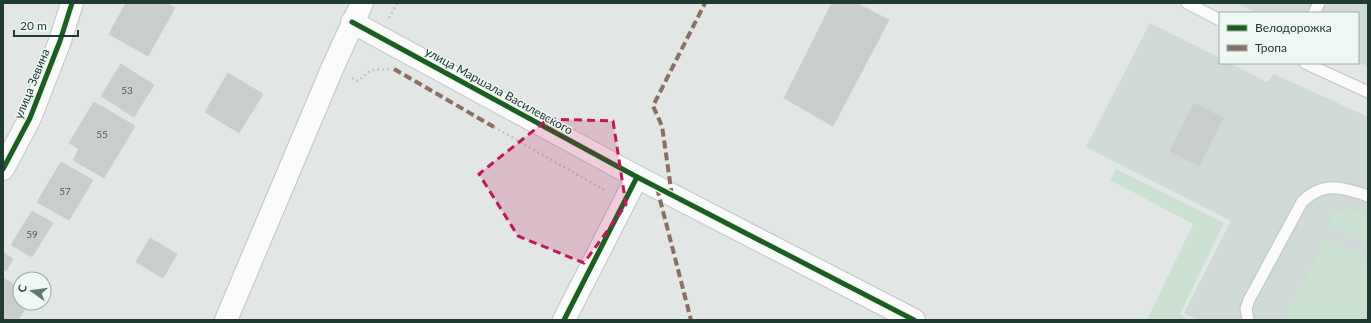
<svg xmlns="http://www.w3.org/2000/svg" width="1371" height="323" font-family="Lato,sans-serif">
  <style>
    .built { fill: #cfd9d5 }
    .green { fill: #cae1d2 }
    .building { fill: #c9cecc; stroke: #cad0ce }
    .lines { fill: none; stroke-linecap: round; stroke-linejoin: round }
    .lane-casing { stroke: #bfc4c2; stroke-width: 13 }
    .street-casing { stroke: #bfc4c2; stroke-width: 24 }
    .secondary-casing { stroke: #bec5c2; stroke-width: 24 }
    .path { stroke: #bfc7c5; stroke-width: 2.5; stroke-dasharray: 2 3; stroke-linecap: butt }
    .lane { stroke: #fbfbfb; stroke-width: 11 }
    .street { stroke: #fbfbfb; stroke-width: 22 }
    .secondary { stroke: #fbfbfb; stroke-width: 22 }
    .quiet { stroke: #8d6e63; stroke-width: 4; stroke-dasharray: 8 4; stroke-linecap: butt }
    .cycleway-casing { stroke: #eff7f3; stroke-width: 8 }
    .cycleway { stroke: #1b5e20; stroke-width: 5 }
    .marked { fill: #c2185b; fill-opacity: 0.2; stroke: #c2185b; stroke-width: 3; stroke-dasharray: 8 5; stroke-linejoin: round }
    .labels { text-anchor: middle; stroke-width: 3; stroke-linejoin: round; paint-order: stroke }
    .number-label { font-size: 10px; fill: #4b605b }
    .street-label { font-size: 12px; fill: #203a34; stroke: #eff7f3 }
  </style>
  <rect width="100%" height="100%" fill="#e2e7e5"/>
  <g class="built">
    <polygon points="1237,3 1368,3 1368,67 1358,62 1358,13 1258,13"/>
    <polygon points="1150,23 1220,58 1220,63 1230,63 1267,82 1274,74 1368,117 1368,320 1197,320 1184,313 1231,221 1086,147"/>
  </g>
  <g class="green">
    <polygon points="1116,169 1224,223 1180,314 1190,320 1147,320 1193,224 1110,180"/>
    <polygon points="1345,209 1353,210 1368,218 1368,244 1329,225 1332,215"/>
    <polygon points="1328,239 1368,260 1368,320 1284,320 1285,316"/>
  </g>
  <g class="building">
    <polygon points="126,3 166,3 175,8 148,56 109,34"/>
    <polygon points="832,3 856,3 889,20 833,126 784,98"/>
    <polygon points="121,64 154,85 134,117 101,96"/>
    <polygon points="228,73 263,94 239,133 205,112"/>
    <polygon points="94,102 135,126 104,178 73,160 79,149 69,143"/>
    <polygon points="1194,103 1223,118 1199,166 1170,151"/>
    <polygon points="61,162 93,180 69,220 37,202"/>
    <polygon points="32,211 53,223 32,257 11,245"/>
    <polygon points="150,238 177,254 163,278 136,262"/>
    <polygon points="3,252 13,259 6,271 3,269"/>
    <polygon points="3,278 20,288 20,303 29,303 18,320 3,320"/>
  </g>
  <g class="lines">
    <defs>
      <g id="lane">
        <polyline points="1187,3 1220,20"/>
        <polyline points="1314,13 1319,3"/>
        <polyline points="1305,63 1368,92"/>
        <path d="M1248,320l-2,-11 3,-9 53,-98c20,-21 41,-15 66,-6"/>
      </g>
      <g id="street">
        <polyline points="3,169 30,118 60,41 72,3"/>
        <polyline points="564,320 637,177"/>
      </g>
      <g id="secondary">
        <polyline points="352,22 637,177 914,320"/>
        <polyline points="226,320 332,69 362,3"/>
      </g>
    </defs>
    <use href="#lane" class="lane-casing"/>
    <use href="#street" class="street-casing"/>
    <use href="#secondary" class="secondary-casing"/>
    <g class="path">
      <polyline points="389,18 397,3"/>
      <polyline points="352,78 358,81 371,70 392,69"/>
      <polyline points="494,127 606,191"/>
    </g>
    <use href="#lane" class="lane"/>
    <use href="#street" class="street"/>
    <use href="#secondary" class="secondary"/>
    <g class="quiet">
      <polyline points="394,69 494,127"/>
      <polyline points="657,188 691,320"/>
      <polyline points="672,196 662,126 653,106 705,3"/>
    </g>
    <defs>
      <g id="cycleway">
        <polyline points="352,22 637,177 914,320"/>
        <polyline points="3,169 30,118 60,41 72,3"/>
        <polyline points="564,320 637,177"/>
      </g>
    </defs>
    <use href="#cycleway" class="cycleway-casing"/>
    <use href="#cycleway" class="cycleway"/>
  </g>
  <path class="marked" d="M548,119l65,2 13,84 -42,58 -66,-27 -39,-62z"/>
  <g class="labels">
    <g class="number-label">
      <text x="127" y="94">53</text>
      <text x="102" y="138">55</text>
      <text x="65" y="195">57</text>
      <text x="32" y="238">59</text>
    </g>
    <g class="street-label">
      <text transform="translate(32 84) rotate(-68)" y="4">улица Зевина</text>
      <text transform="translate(499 91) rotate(29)" y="4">улица Маршала Василевского</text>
    </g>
  </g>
  <rect width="1371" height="323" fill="none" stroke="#203a34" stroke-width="8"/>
  <rect x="1219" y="12" width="140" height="52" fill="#eff7f3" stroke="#9caba7"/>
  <rect x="1227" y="25" width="20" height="6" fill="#1b5e20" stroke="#9caba7"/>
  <text x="1255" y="32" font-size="12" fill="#203a34">Велодорожка</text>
  <rect x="1227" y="45" width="20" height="6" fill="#8d6e63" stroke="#9caba7"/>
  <text x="1255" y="52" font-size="12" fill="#203a34">Тропа</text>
  <g transform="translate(32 291) rotate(284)"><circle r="19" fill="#eff7f3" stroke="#9caba7"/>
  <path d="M0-3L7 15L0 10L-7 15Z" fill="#647772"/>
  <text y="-6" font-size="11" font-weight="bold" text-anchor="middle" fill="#203a34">С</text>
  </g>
  <path d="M14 30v6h64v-6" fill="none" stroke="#203a34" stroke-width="2"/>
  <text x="20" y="30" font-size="12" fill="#203a34" stroke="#eff7f3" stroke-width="3" paint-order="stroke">20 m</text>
</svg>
